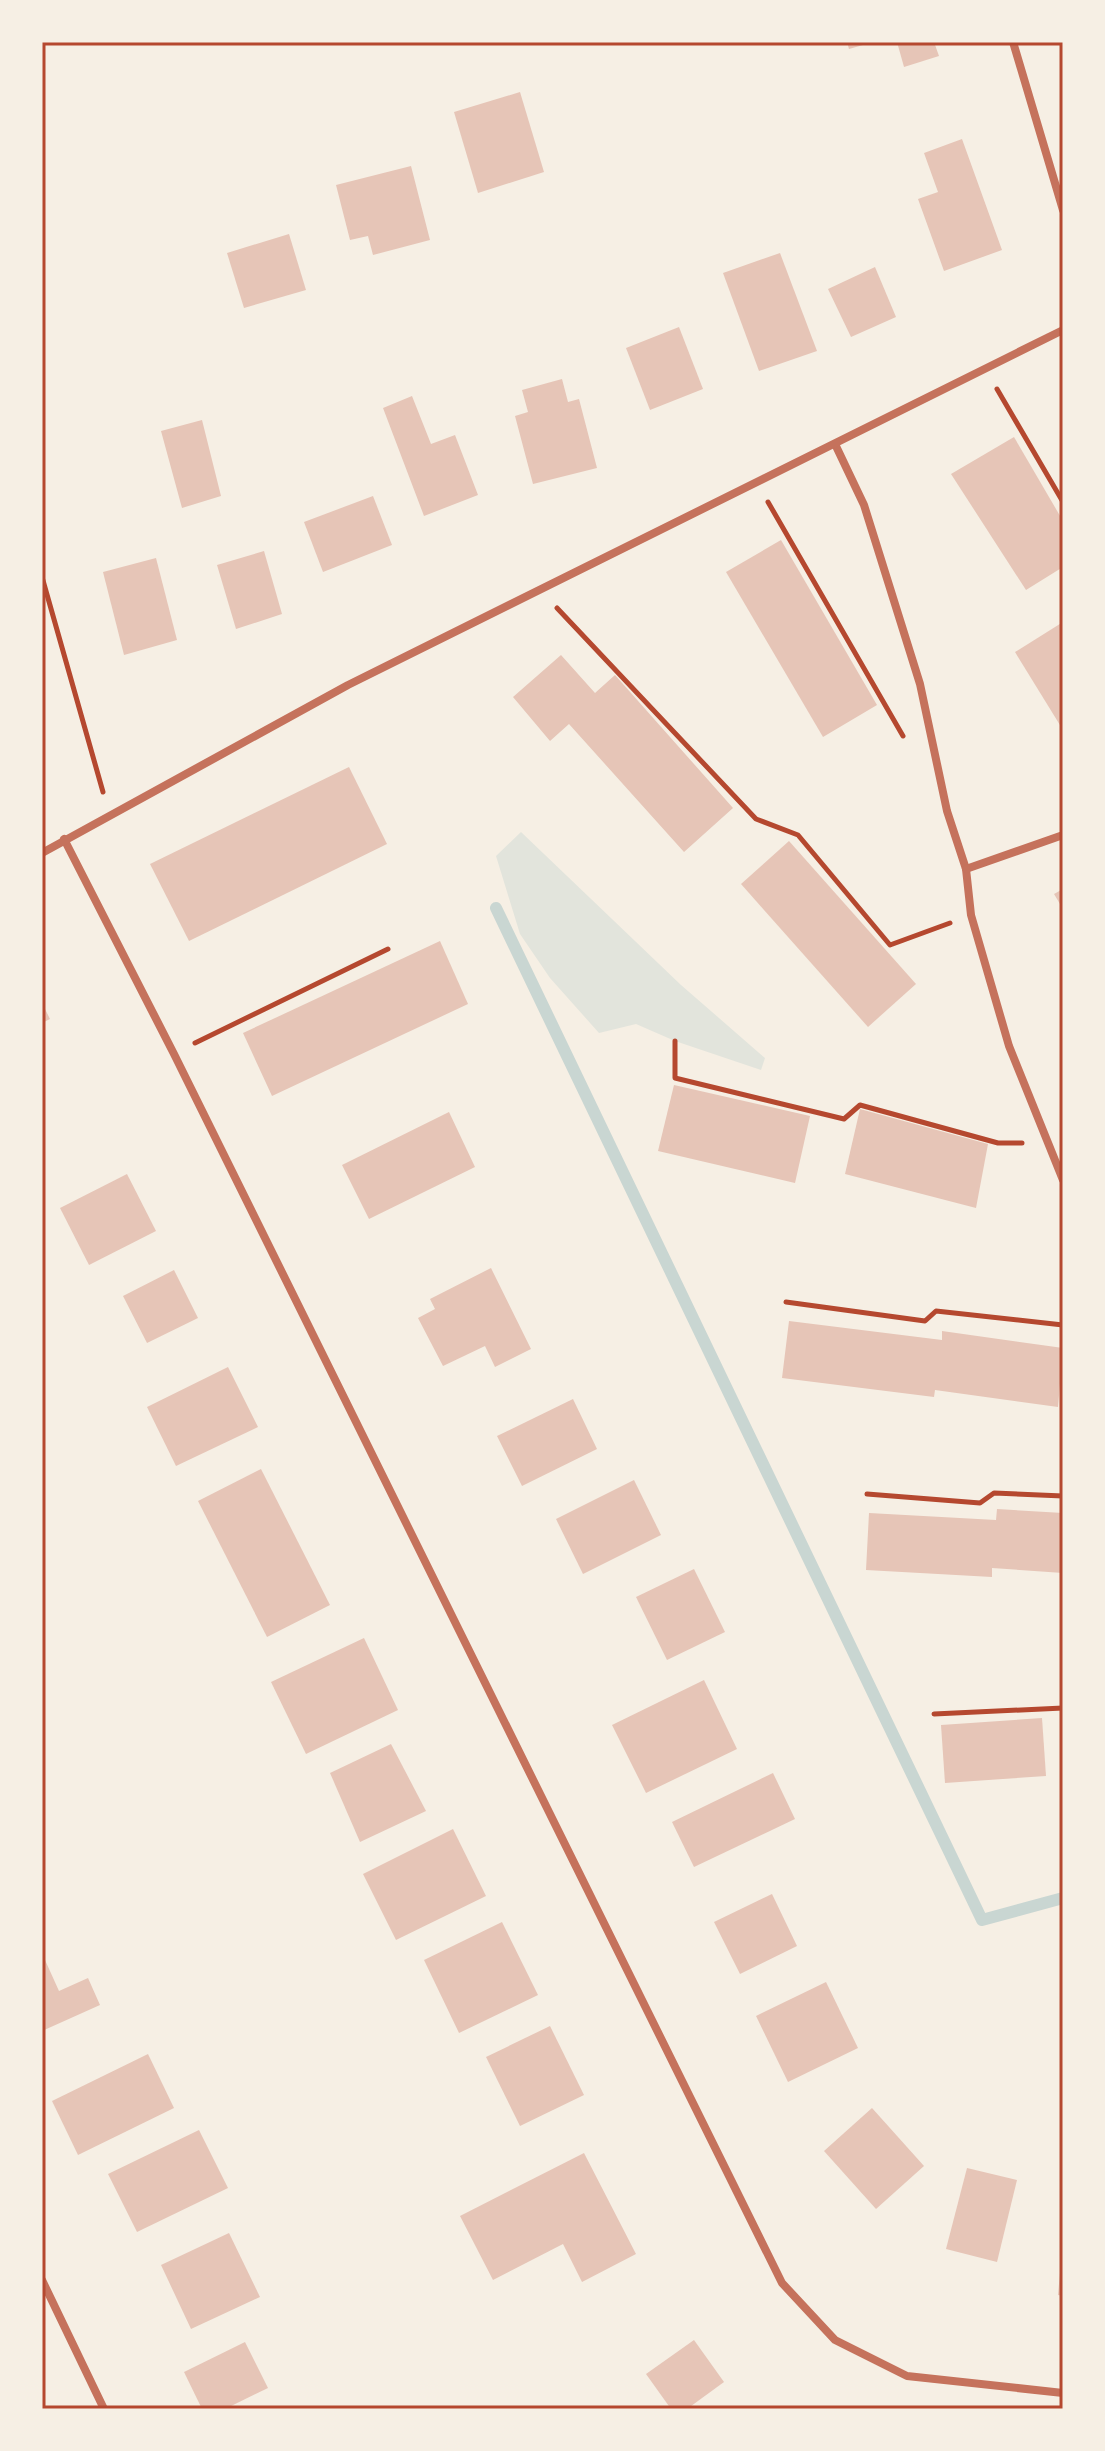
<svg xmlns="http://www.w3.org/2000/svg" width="1105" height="2451" font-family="Raleway,sans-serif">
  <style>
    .green { fill: #e2e4dc }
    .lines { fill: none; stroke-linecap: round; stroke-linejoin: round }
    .stream { stroke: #c9d6d2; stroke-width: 12 }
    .building { fill: #e6c5b7 }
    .path { stroke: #b5482f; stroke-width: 5 }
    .minor { stroke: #c5725c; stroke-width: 8 }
    .neatline { fill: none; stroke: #b5482f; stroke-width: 3 }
  </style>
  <rect width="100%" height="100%" fill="#f6efe4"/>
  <polygon class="green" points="521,832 681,985 765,1058 761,1070 675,1041 636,1024 599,1033 550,978 520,934 496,856"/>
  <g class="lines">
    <polyline class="stream" points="496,908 982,1920 1063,1898"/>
  </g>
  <g class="building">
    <polygon points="847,42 870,42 870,43 849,49"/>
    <polygon points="897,42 934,42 939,56 904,67"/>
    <polygon points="520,92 544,172 478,193 454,112"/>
    <polygon points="962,139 1002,250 944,271 918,199 938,192 924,153"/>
    <polygon points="411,166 430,240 373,255 368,236 350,240 336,185"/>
    <polygon points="289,234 306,290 244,308 227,253"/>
    <polygon points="780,253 817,351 759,371 723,273"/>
    <polygon points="875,267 896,317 851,337 828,289"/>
    <polygon points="679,327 703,389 650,410 626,348"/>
    <polygon points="562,379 568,402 579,399 597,468 533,484 515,416 528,412 522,390"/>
    <polygon points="412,396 431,444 455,435 478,495 424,516 383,408"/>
    <polygon points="202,420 221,496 182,508 161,431"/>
    <polygon points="1014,437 1063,521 1063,567 1026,590 951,474"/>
    <polygon points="373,496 392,545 323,572 304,522"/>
    <polygon points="781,540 877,705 823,737 726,572"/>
    <polygon points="264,551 282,614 236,629 217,565"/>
    <polygon points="156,558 177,640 124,655 103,572"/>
    <polygon points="1063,622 1063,730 1015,652"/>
    <polygon points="561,655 595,693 615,675 733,808 684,852 569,724 550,741 513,697"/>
    <polygon points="349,767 387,844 189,941 150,864"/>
    <polygon points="789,841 916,984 868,1027 741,884"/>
    <polygon points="1063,889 1063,909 1054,894"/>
    <polygon points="440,941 468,1004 272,1096 243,1033"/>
    <polygon points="42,1003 50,1019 42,1023"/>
    <polygon points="674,1085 810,1116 795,1183 658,1151"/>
    <polygon points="860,1109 988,1144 976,1208 845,1174"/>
    <polygon points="449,1112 475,1167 369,1219 342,1165"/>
    <polygon points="127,1174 156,1231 89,1265 60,1208"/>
    <polygon points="491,1268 531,1349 495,1367 485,1346 443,1366 418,1318 435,1309 430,1299"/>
    <polygon points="174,1270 198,1318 147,1343 123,1296"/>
    <polygon points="789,1321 942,1340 942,1331 1063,1348 1058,1407 935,1390 934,1397 782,1378"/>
    <polygon points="228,1367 258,1427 176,1466 147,1407"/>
    <polygon points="573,1399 597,1449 522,1486 497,1436"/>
    <polygon points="261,1469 330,1605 267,1637 198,1501"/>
    <polygon points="634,1480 661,1535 583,1574 556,1519"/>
    <polygon points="997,1509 1063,1513 1063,1573 992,1568 992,1577 866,1570 869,1513 996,1520"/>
    <polygon points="694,1569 725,1632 667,1660 636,1597"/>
    <polygon points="364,1638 398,1710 306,1754 271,1682"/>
    <polygon points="704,1680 737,1749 646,1793 612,1725"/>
    <polygon points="1042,1718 1046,1776 945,1783 941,1725"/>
    <polygon points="391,1744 426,1811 360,1842 330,1773"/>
    <polygon points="773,1773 795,1819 694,1867 672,1822"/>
    <polygon points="453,1829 486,1896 396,1940 363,1874"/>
    <polygon points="772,1894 797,1946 740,1974 714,1922"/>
    <polygon points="502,1922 538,1995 459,2033 424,1960"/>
    <polygon points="45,1960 59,1991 88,1978 100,2005 42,2031 42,1962"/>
    <polygon points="826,1982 858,2048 788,2082 756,2016"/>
    <polygon points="550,2026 584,2095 520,2126 486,2057"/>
    <polygon points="148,2054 174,2108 78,2155 52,2101"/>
    <polygon points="872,2108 924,2166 876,2209 824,2151"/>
    <polygon points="199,2130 228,2188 137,2232 108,2174"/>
    <polygon points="584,2153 636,2254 582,2282 563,2244 493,2280 460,2216"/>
    <polygon points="967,2168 1017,2180 997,2262 946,2249"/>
    <polygon points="229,2233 260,2297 191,2329 161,2265"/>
    <polygon points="1061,2262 1063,2262 1063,2296 1058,2295"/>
    <polygon points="694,2340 724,2382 687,2409 671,2409 646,2374"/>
    <polygon points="245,2342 268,2388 225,2409 202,2409 184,2372"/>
  </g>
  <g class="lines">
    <g class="path">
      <polyline points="997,389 1063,502"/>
      <polyline points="768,502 903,736"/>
      <polyline points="42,577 103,792"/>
      <polyline points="557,608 756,819 798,835 890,945 950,923"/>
      <polyline points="675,1041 675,1078 844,1119 860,1105 998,1143 1022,1143"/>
      <polyline points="195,1043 388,949"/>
      <polyline points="786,1302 925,1321 936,1311 1063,1325"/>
      <polyline points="867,1494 980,1503 994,1493 1063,1496"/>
      <polyline points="934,1714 1063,1708"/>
    </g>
    <g class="minor">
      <polyline points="1013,42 1063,210"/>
      <polyline points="835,444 864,505 920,684 947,811 966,869 971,915 1009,1046 1063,1180"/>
      <polyline points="64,839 174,1054 782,2283 835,2340 907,2376 1063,2393"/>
      <polyline points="42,853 348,685 1063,330"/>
      <polyline points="966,869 1063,835"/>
      <polyline points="42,2280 104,2409"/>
    </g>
  </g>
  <rect width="1105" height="2451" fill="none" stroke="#f6efe4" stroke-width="88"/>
  <rect x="44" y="44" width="1017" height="2363" class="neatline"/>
</svg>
